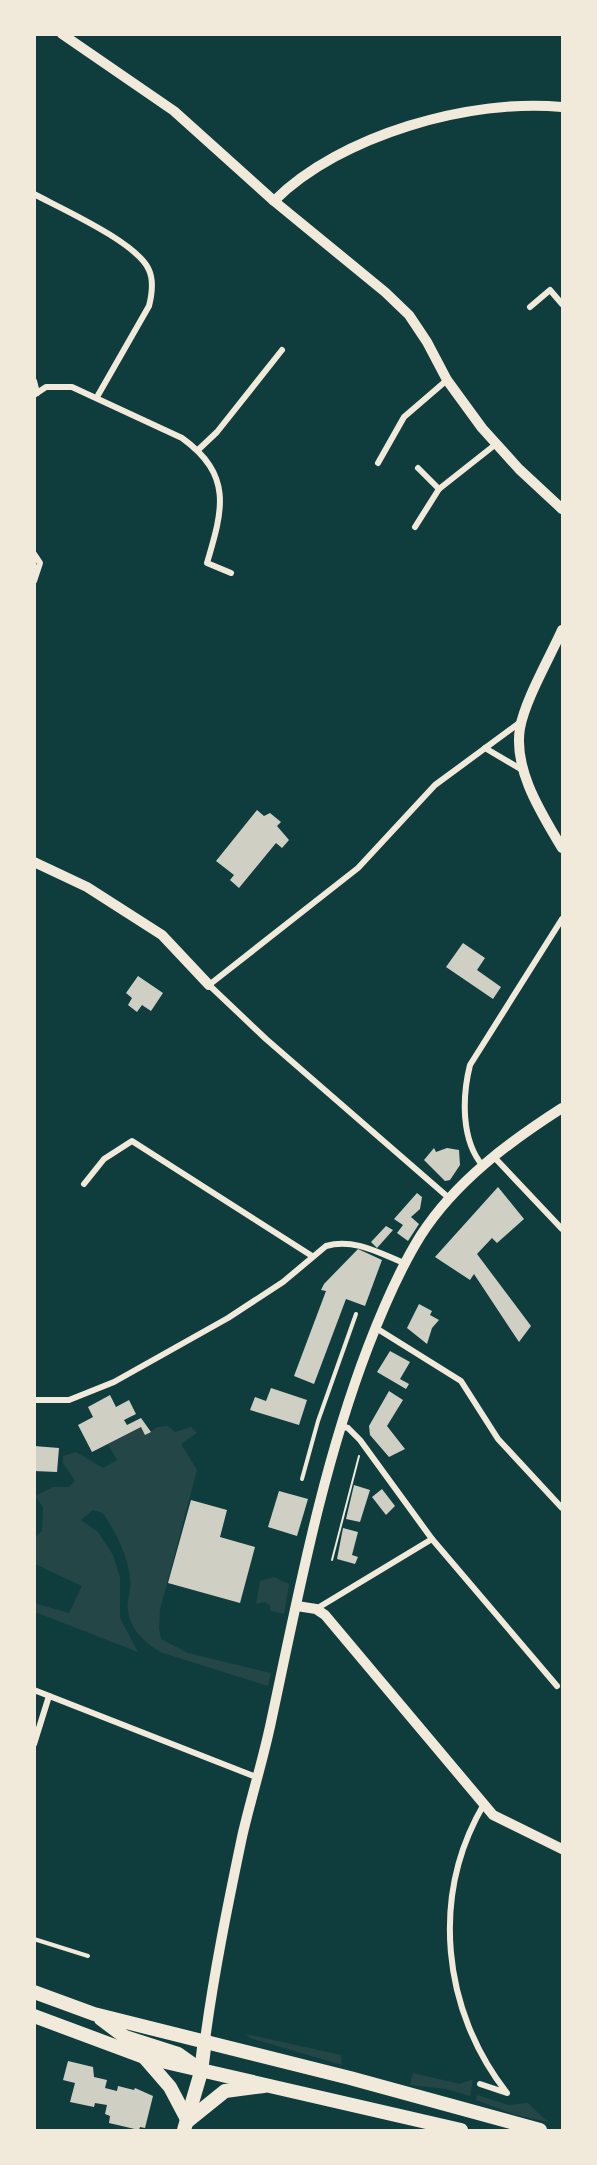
<svg xmlns="http://www.w3.org/2000/svg" width="597" height="2165" font-family="Signika,sans-serif">
  <style>
    .green { fill: #244646 }
    .building { fill: #cfcfc3 }
    .lines { fill: none; stroke-linecap: round; stroke-linejoin: round }
    .path { stroke: #f1e9da; stroke-width: 2 }
    .service { stroke: #f1e9da; stroke-width: 4 }
    .minor { stroke: #f1e9da; stroke-width: 6 }
    .tertiary { stroke: #f1e9da; stroke-width: 10 }
    .primary { stroke: #f1e9da; stroke-width: 14 }
    .trunk { stroke: #f1e9da; stroke-width: 14 }
  </style>
  <rect width="100%" height="100%" fill="#0f3d3e"/>
  <g class="green">
    <path d="M168,1426l7,6 16,-5 6,6 -16,11 16,26 -37,140 -1,18 2,11 27,14 83,20 -3,13 -105,-33c-16,-8 -32,-22 -35,-42 -2,-10 4,-21 2,-32 -2,-24 -14,-46 -27,-66l-10,-3 -12,10 17,12 15,23 7,22v41l18,34 -103,-40 -1,-9 35,10 13,-27 -47,-22v-27l7,-6 1,-24 -8,-11 18,-9h16l6,-6 -12,-18v-7l13,-4 27,16 14,-8 -9,-16 33,-17 5,8 11,-8z"/>
    <polygon points="274,1577 289,1584 284,1614 271,1611 270,1605 265,1602 256,1604 260,1581"/>
    <polygon points="246,2034 341,2055 342,2065 250,2038"/>
    <polygon points="413,2073 460,2084 473,2079 470,2096 446,2089 410,2085"/>
    <polygon points="477,2095 509,2105 528,2103 548,2122 516,2115 476,2100"/>
  </g>
  <g class="building">
    <polygon points="257,810 264,816 270,813 281,822 277,826 289,840 282,848 276,843 239,888 230,880 234,875 216,861"/>
    <polygon points="463,943 485,958 477,970 501,987 493,999 446,967"/>
    <polygon points="138,976 163,993 151,1011 142,1005 137,1012 128,1005 132,998 126,993"/>
    <polygon points="434,1148 436,1152 447,1148 459,1150 460,1165 450,1180 445,1181 424,1160"/>
    <polygon points="498,1187 524,1219 497,1243 492,1238 477,1254 531,1326 519,1342 474,1274 470,1280 435,1257"/>
    <polygon points="417,1193 422,1197 420,1209 411,1217 419,1224 408,1241 397,1233 403,1225 394,1219"/>
    <polygon points="386,1226 393,1230 377,1248 371,1242"/>
    <polygon points="358,1249 382,1260 365,1306 346,1299 314,1384 294,1376 326,1291 321,1290 324,1284"/>
    <polygon points="419,1304 432,1311 430,1315 439,1320 432,1328 427,1344 407,1328"/>
    <polygon points="390,1351 410,1362 400,1379 409,1384 406,1389 377,1372"/>
    <polygon points="271,1388 307,1400 299,1425 250,1410 255,1397 266,1401"/>
    <polygon points="389,1391 403,1400 387,1426 405,1449 389,1457 370,1435 369,1426"/>
    <polygon points="110,1395 116,1407 129,1400 136,1414 124,1420 127,1425 141,1418 151,1432 145,1435 141,1427 92,1452 78,1425 93,1417 88,1407"/>
    <polygon points="34,1446 59,1448 57,1472 34,1471"/>
    <polygon points="354,1485 370,1490 360,1522 346,1519"/>
    <polygon points="382,1489 395,1506 386,1515 372,1497"/>
    <polygon points="279,1491 308,1499 297,1536 268,1527"/>
    <polygon points="191,1500 227,1510 220,1537 255,1547 240,1603 168,1583"/>
    <polygon points="343,1528 358,1532 352,1555 358,1557 355,1564 337,1559"/>
    <polygon points="68,2061 93,2067 94,2077 107,2080 105,2088 117,2091 118,2086 134,2090 135,2088 153,2096 145,2128 140,2127 139,2130 109,2123 110,2116 105,2114 107,2105 95,2103 94,2107 70,2102 75,2083 63,2080"/>
  </g>
  <g class="lines">
    <polyline class="path" points="332,1560 359,1456"/>
    <g class="service">
      <polyline points="302,1479 318,1421 356,1314"/>
      <polyline points="34,1939 88,1956"/>
    </g>
    <g class="minor">
      <path d="M34,194c28,15 104,49 115,76 5,11 3,24 0,36l-52,91"/>
      <polyline points="530,307 550,290 562,304"/>
      <polyline points="34,381 37,393"/>
      <path d="M34,395l12,-8h26l110,51c51,37 41,71 25,125l24,10"/>
      <polyline points="198,450 217,432 282,350"/>
      <polyline points="378,463 404,417 447,380"/>
      <polyline points="418,468 439,489"/>
      <polyline points="415,527 439,489 496,444"/>
      <polyline points="34,554 40,563 34,581"/>
      <polyline points="485,748 524,771"/>
      <polyline points="494,1157 562,1229"/>
      <path d="M483,1166c-22,-25 -21,-69 -13,-101l92,-146"/>
      <polyline points="84,1184 104,1159 132,1141 312,1256"/>
      <polyline points="449,1198 266,1039 209,985 358,868 435,785 522,721"/>
      <polyline points="376,1328 461,1381 498,1439 562,1508"/>
      <path d="M34,1400h35l45,-18 114,-64 55,-36 43,-36c28,-8 53,7 78,17"/>
      <polyline points="341,1426 348,1428 360,1440 432,1539 557,1686"/>
      <polyline points="316,1609 432,1539"/>
      <polyline points="34,1690 256,1777"/>
      <polyline points="34,1744 49,1696"/>
      <path d="M480,2084l27,9c-65,-83 -77,-197 -23,-289"/>
    </g>
    <g class="tertiary">
      <polyline points="62,34 174,111 274,201 385,292 409,315 427,342 447,380 482,428 519,469 562,509"/>
      <path d="M274,201c66,-66 197,-103 288,-94"/>
      <path d="M562,630c-12,27 -37,70 -42,98 -7,42 22,86 42,120"/>
      <polyline points="34,862 87,887 162,935 209,985"/>
      <polyline points="297,1606 316,1609 325,1615 493,1815 562,1849"/>
      <path d="M205,2040c9,-68 23,-136 37,-203 9,-39 21,-77 29,-115 27,-126 51,-255 97,-375 15,-39 31,-77 53,-112 35,-54 88,-93 141,-127"/>
    </g>
    <g class="primary">
      <polyline points="144,2057 170,2087 188,2121"/>
      <polyline points="189,2120 225,2091 264,2086"/>
      <polyline points="184,2130 201,2072 205,2040"/>
    </g>
    <g class="trunk">
      <polyline points="34,1992 94,2014 350,2078 540,2130"/>
      <polyline points="34,2016 144,2057 461,2130"/>
      <polyline points="101,2019 125,2037 178,2054 195,2066"/>
    </g>
  </g>
  <rect width="597" height="2165" fill="none" stroke="#f1e9da" stroke-width="72"/>
</svg>
